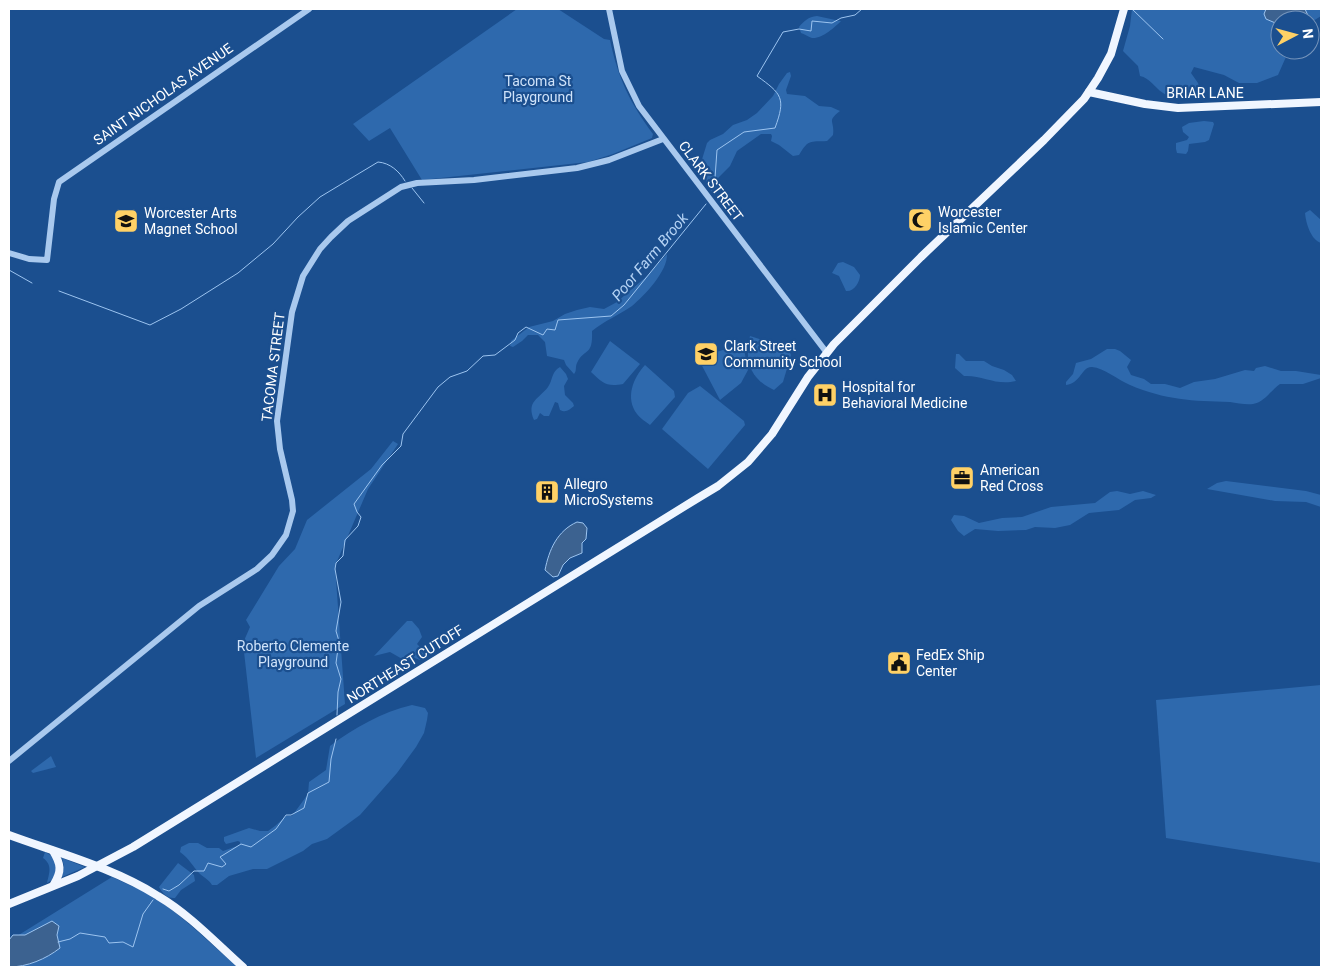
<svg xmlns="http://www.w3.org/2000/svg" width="1330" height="976" font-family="Roboto,sans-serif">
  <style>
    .green { fill: #2e69ad }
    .water { fill: #3c6290; stroke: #9cc4f0 }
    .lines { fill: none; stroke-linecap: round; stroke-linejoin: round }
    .stream { stroke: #9cc4f0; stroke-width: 1 }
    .minor { stroke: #a9c9ee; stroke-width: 6 }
    .major { stroke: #f0f6ff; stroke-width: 8 }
    .labels { text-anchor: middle; stroke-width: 4.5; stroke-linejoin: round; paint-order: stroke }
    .park-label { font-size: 14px; fill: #cfe3fa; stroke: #1b4f8f }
    .street-label { font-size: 14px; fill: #fff; stroke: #1b4f8f }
    .poi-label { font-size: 14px; fill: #fff; stroke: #1b4f8f; text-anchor: start }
    .water-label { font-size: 15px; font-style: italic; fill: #b5d3f5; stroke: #1b4f8f }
  </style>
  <rect width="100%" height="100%" fill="#1b4f8f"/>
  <g class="green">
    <path d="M517,9h41l46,30 6,1c8,38 20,63 43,94l-1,4 -39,16 -25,8 -166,18 -32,-52 -21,13 -16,-17z"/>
    <path d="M1132,9h189v7l-11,7v-3h-30v30h9l-11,25 -21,8h-18l-15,-8 -30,-8 -3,6 7,10 3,9c-10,9 -28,8 -38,1 -9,-6 -13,-15 -23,-17l-2,-10 -15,-15 7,-25z"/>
    <path d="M817,16l23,5h1c-6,6 -19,18 -29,17 -3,-1 -8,-4 -11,-5l-2,-6c5,-6 9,-10 18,-11z"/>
    <path d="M790,72l1,4 -5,14 1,4 18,2 14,10 12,1 9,4c-14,11 -5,9 -7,24l-6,6c-18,1 -18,-2 -28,14l-6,1 -14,-11 -8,-4 1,-5 -1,-2h-10l-24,17 -7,15 -13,13 -1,12 -3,3 -7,-11 -6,-17 7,-23 3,-3 13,-6 10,-9 14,-5 10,-7 16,-17 6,-12 8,-11z"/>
    <polygon points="1204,121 1213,122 1214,124 1209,140 1205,142 1189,144 1188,151 1186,154 1177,153 1176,149 1176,143 1187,140 1189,137 1183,132 1182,127 1189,123"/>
    <path d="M1310,210l11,10v23c-10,-3 -15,-19 -16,-30z"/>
    <path d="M667,254c1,17 -23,42 -35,52 -13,9 -28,15 -40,25 1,26 -7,16 -15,32 -2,4 0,8 -3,11l-8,-9 -2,-5 -17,-4 -2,-14 -7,-7h-10l-6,6 -9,6 -3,-1 1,-5 18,-14 24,-6 12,-7 12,-4 13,-3 14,2 13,-7 30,-26z"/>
    <path d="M843,262l11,5 6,8c0,7 -6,17 -14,16l-7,-15 -7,-3 6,-10z"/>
    <path d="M750,336l38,12 3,7 -8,27 -9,8c-24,-11 -30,-29 -24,-54z"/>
    <path d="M610,341l30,23 -17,20c-17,3 -20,-1 -32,-12z"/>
    <polygon points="743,344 748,370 741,383 720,400 699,360 703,356"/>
    <path d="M1107,349h8l5,2 11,9 -4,7 4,8 13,4 7,5h14l15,4 14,-6 21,-3 30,-9 9,1 2,-3 9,-2 16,5h15l25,4v3l-18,6h-23c-9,6 -15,18 -27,20 -7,1 -16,-1 -23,-2 -37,-1 -65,-2 -100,-17 -12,-5 -26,-17 -38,-18 -10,-1 -11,16 -26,18v-3l7,-8 3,-11 15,-4z"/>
    <path d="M956,354h3l7,7h18l8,5 12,4 8,5 4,6c-20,5 -33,-6 -52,-5l-9,-8z"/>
    <path d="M645,365l29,26 1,6 -25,28c-4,-3 -10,-7 -13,-11 -12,-16 -4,-36 8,-49z"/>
    <path d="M560,367l6,7 2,5 -4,7 1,9 8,8 1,3c-5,4 -8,7 -14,4l-2,-7 -3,-1 -6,14h-5l-4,-3 -3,6 -3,1c-8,-19 5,-21 14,-33 5,-7 3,-15 12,-20z"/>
    <polygon points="700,386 744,421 745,425 708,469 662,429 688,393"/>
    <polygon points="393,441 398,444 368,489 335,566 345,704 256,758 243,643 250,627 246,620 279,566 295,549 307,520 371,469"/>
    <polygon points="1226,481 1306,491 1321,495 1321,507 1306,502 1275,501 1207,489 1217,483"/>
    <polygon points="1117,491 1130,494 1143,491 1156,495 1151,498 1135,500 1119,510 1089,513 1070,525 1055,528 1035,527 1026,530 998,531 975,529 964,536 958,531 951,520 954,515 964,516 979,523 1002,518 1022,517 1051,507 1095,503 1110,492"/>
    <polygon points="407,621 412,621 419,629 422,637 417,644 420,647 428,648 426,657 420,660 412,657 404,660 390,652 374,656"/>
    <polygon points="1321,685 1321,863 1166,838 1156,700"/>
    <path d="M412,705l13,3 3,5 -1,7 -3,13 -8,14 -19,26 -37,42 -33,24 -15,5 -9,7 -36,18h-14l-24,7 -12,9h-5c-3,-5 -7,-7 -12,-11 -7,-7 -11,-16 -20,-22l1,-5 8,-4h9l9,5h12l4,3 17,-6v-3l-2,-1 -12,3 -2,-3v-4l25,-9 11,3h8l7,-5 11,-10h6l16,-22 1,-12 17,-12 4,-24c24,-18 52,-34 82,-41z"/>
    <polygon points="51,756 56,767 33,773 31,771"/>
    <path d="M45,852l9,5 3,4 -2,17 -8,5c2,-9 6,-18 -4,-25z"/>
    <polygon points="62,858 85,867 62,877 64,866"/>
    <path d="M178,863l16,12 1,6 -14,9 -6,8c-7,1 -13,-5 -16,-11z"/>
    <path d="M112,877c12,6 26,11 38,18 33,20 59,48 88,72h-229v-26z"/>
  </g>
  <g class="water">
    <polygon points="1266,9 1305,9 1310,20 1280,20 1280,25 1266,19 1264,14"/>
    <path d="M577,522l6,1 4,5 -1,11 -4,4v10l-12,5 -7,7 -5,11 -5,1 -8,-7c4,-20 12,-39 32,-48z"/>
    <path d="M52,921l7,5 -2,9 3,13c-14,11 -33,19 -51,19v-27l4,-5h12z"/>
  </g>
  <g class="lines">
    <g class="stream">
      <polyline points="1132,9 1163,39"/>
      <polyline points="412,188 424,203"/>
      <path d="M714,192l3,-42 27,-18 31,-4c11,-30 7,-34 -18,-52l26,-44 16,-3 12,2 1,-10 20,2 9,-5 14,-3 7,-6"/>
      <polyline points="9,270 32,283"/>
      <path d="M59,291l91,34 31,-16 57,-36 35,-29 25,-27 22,-20 58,-35c12,1 21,9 27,19"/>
      <polyline points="337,715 338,692 341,679 336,663 339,641 336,631 341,602 335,569 336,563 343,556 345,540 358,526 361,517 357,512 354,504 382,465 401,446 403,434 438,387 450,377 467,371 483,356 495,355 515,340 518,333 526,327 543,335 547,329 555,330 558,320 611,316 624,305 706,204"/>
      <polyline points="163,889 169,891 179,885 194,871 204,871 208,863 222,867 226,864 220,857 241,844 251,847 276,829 286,815 291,815 304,808 308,793 329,782 331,759 336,739"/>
      <polyline points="58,942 70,939 80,933 105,937 109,943 123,942 133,947 143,914 153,900"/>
    </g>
    <g class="minor">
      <polyline points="609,9 622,71 639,106 827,353"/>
      <polyline points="9,253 29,259 47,260 54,199 59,182 309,9"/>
      <polyline points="9,761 199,606 257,569 272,555 286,535 293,511 292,500 280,449 277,421 292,312 303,276 320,249 331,237 348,221 401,187 417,183 474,180 577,168 609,160 663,139"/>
    </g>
    <g class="major">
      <polyline points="1089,92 1145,104 1178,108 1321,102"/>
      <path d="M9,835c49,18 105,33 149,61 32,19 57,46 85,71"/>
      <path d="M53,851c8,13 9,20 1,33"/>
      <polyline points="9,904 78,876 133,847 698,498 718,486 748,462 772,434 808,377 834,344 921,257 1044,140 1084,99 1098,78 1111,54 1124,9"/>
    </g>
  </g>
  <defs>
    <symbol id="mosque-square" viewBox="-11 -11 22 22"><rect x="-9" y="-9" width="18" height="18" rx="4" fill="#ffd166" stroke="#1b4f8f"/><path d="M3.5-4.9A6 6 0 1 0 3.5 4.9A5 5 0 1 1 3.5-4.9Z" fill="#111"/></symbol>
    <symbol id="school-square" viewBox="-11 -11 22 22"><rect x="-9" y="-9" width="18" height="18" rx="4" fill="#ffd166" stroke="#1b4f8f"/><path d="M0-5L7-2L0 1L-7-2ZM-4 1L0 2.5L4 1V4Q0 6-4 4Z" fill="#111"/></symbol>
    <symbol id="hospital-square" viewBox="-11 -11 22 22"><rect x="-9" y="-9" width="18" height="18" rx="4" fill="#ffd166" stroke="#1b4f8f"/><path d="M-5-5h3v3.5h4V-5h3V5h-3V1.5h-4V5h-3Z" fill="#111"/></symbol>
    <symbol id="office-square" viewBox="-11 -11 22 22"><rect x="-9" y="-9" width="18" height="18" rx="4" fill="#ffd166" stroke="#1b4f8f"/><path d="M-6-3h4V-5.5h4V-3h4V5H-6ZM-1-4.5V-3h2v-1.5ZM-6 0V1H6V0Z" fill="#111"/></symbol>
    <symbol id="building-square" viewBox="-11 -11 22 22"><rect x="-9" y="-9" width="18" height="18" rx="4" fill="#ffd166" stroke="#1b4f8f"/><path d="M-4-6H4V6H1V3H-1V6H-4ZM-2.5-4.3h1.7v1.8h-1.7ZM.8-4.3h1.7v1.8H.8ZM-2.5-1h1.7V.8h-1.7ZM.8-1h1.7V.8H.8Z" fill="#111"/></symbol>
    <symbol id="civic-square" viewBox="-11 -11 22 22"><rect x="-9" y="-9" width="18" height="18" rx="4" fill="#ffd166" stroke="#1b4f8f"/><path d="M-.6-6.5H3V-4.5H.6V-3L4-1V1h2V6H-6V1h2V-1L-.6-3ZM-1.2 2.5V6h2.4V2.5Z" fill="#111"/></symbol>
  </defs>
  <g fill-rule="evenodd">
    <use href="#mosque-square" x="906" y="206" width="28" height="28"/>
    <use href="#school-square" x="112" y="207" width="28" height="28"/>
    <use href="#school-square" x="692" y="340" width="28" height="28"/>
    <use href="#hospital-square" x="811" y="381" width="28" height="28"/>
    <use href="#office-square" x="948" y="464" width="28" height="28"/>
    <use href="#building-square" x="533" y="478" width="28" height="28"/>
    <use href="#civic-square" x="885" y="649" width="28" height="28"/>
  </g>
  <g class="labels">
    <g class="park-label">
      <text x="538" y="86">Tacoma St<tspan x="538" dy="16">Playground</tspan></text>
      <text x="293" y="651">Roberto Clemente<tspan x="293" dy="16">Playground</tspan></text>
    </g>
    <g class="street-label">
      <text x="1205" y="98">BRIAR LANE</text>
      <text transform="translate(163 94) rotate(-35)" y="5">SAINT NICHOLAS AVENUE</text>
      <text transform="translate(711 181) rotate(53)" y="5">CLARK STREET</text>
      <text transform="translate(273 367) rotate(-83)" y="5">TACOMA STREET</text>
      <text transform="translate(405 664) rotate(-32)" y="5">NORTHEAST CUTOFF</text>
    </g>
    <g class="poi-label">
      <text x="938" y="217">Worcester<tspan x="938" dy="16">Islamic Center</tspan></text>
      <text x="144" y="218">Worcester Arts<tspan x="144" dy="16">Magnet School</tspan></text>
      <text x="724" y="351">Clark Street<tspan x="724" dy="16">Community School</tspan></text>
      <text x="842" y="392">Hospital for<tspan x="842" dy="16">Behavioral Medicine</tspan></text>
      <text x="980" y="475">American<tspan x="980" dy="16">Red Cross</tspan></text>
      <text x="564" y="489">Allegro<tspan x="564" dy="16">MicroSystems</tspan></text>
      <text x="916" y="660">FedEx Ship<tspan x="916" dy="16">Center</tspan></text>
    </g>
    <g class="water-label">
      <text transform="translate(650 257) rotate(-50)" y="5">Poor Farm Brook</text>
    </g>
  </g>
  <rect width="1330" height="976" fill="none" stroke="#ffffff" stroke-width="20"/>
  <g transform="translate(1295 35) rotate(84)"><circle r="24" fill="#1b4f8f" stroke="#7695bc"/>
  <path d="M0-4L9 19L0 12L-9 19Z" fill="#ffd166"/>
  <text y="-8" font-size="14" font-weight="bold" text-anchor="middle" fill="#ffffff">N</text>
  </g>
</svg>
